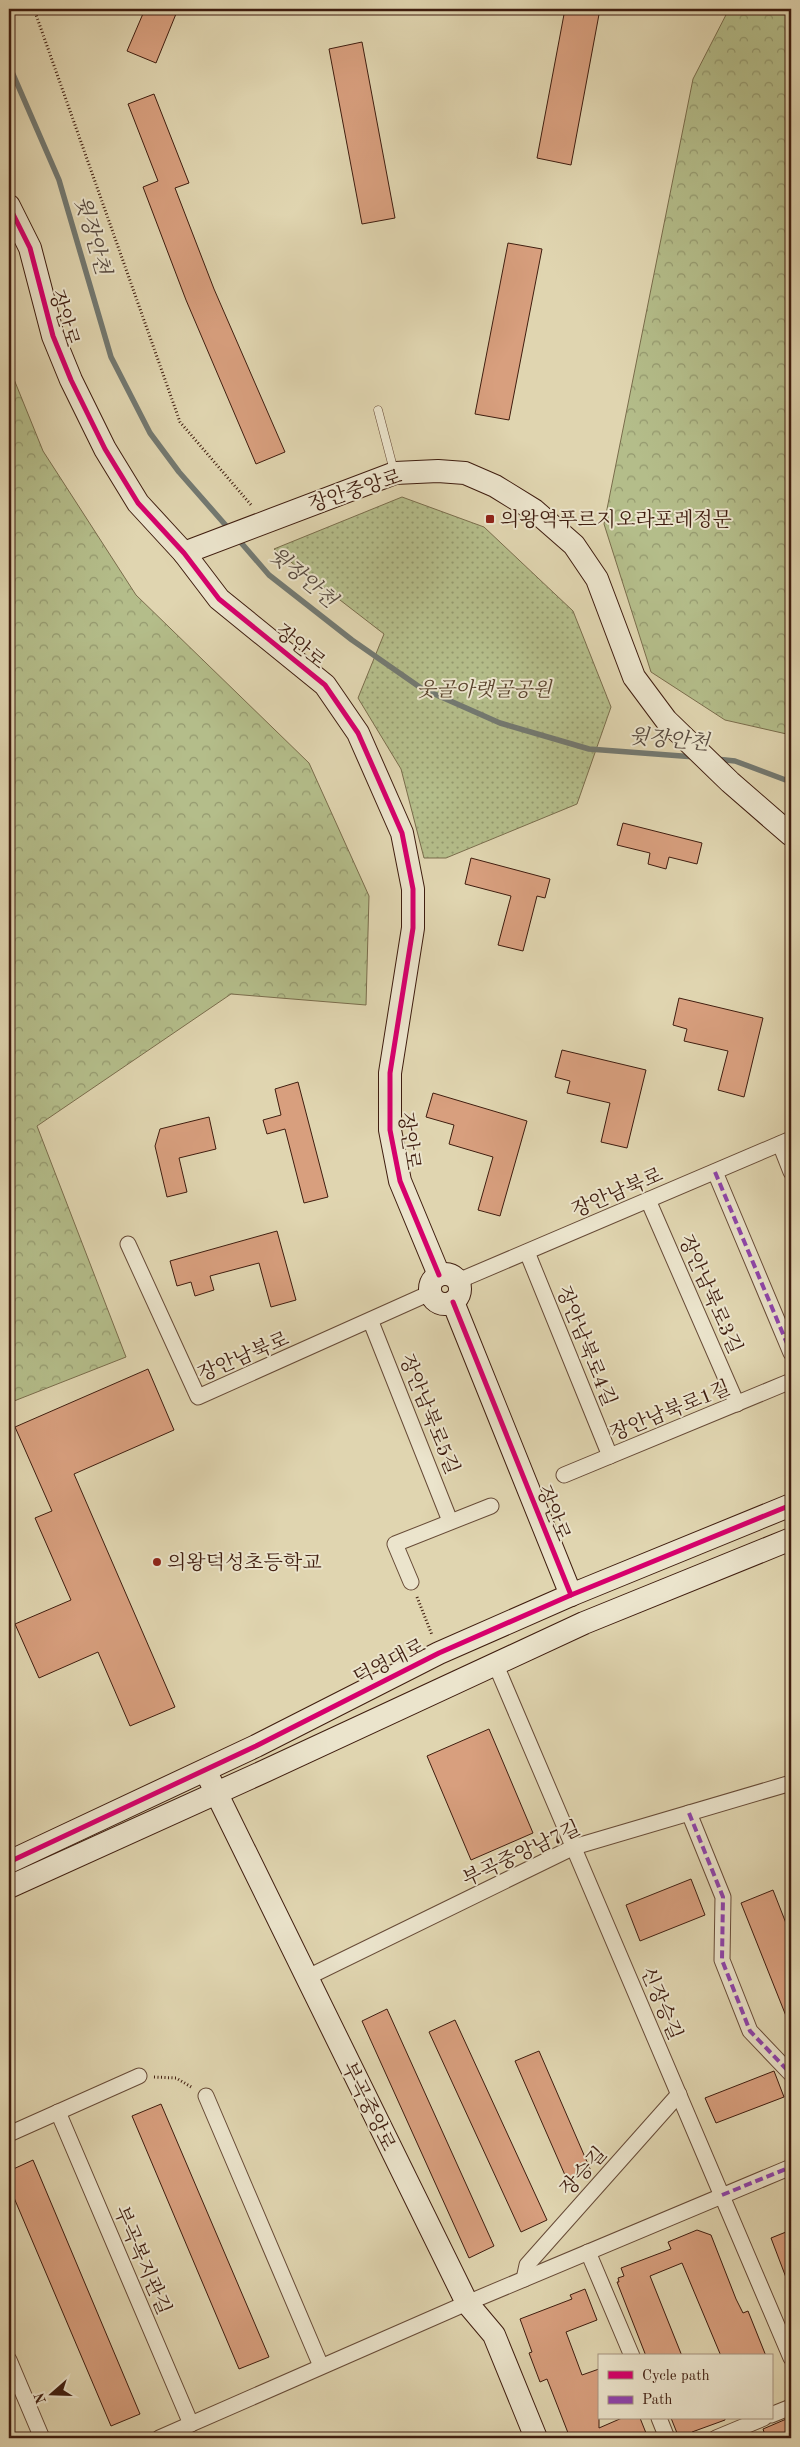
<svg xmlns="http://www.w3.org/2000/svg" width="800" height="2447" font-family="'Old Standard TT','Noto Serif KR',serif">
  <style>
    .forest { fill: url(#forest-crowns); stroke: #7a6d4c }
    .park { fill: url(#park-dots); stroke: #7a6d4c }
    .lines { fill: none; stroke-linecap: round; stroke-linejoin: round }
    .stream { stroke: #737971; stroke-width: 5.5 }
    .building { fill: #d89f7e; stroke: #3f1d0f }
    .lane-casing { stroke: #674b37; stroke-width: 9 }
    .street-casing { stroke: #674b37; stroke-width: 17 }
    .secondary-casing { stroke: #3f1d0f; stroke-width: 24 }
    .path { stroke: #3f1d0f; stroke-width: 3; stroke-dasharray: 1 2.5; stroke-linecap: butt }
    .lane { stroke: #ebe4cc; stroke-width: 8 }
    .street { stroke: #ebe4cc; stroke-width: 15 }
    .secondary { stroke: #ebe4cc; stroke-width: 22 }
    .quiet { stroke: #8e44ad; stroke-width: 4; stroke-dasharray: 8 4; stroke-linecap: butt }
    .cycleway-casing { stroke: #ebe4cc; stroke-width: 8 }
    .cycleway { stroke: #d6006c; stroke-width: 5 }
    .poi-dot { fill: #8f2418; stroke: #ebe4cc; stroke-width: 2 }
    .labels { text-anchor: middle; stroke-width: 4; stroke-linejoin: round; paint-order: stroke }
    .street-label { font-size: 20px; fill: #3f1d0f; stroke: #ebe4cc }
    .poi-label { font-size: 20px; fill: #3f1d0f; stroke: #ebe4cc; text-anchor: start }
    .park-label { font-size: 20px; font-style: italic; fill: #5c452e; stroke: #ebe4cc }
    .water-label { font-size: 21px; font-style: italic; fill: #594b40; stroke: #ebe4cc }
  </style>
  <defs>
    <pattern id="forest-crowns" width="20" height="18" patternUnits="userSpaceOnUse" patternTransform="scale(1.25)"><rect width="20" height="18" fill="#b4bd8a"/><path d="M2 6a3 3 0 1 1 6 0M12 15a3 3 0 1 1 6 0" fill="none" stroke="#94996f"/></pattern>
    <pattern id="park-dots" width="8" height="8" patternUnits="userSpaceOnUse" patternTransform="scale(1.25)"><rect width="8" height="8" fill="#b4bd8a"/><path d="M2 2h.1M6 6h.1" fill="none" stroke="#94996f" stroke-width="1.8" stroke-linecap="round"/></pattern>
  </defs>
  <rect width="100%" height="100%" fill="#e0d5b0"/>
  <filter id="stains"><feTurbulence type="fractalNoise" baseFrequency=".004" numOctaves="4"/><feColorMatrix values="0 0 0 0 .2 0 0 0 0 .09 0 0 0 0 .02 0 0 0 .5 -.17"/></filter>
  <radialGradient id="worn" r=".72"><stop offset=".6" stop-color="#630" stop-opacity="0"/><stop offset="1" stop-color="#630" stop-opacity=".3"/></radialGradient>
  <g class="forest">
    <polygon points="729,9 791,9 791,735 725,720 651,672 604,524 693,79"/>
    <polygon points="9,367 43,451 136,595 309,763 369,896 366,1005 231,994 37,1126 126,1357 9,1403"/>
  </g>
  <polygon class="park" points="402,497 484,527 573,611 611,707 577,804 446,858 424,858 401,769 358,698 384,634 274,549"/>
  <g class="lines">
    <g class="stream">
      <polyline points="9,65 59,180 111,357 150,433 179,472 229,529"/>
      <polyline points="237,538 269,575 352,640 421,688 500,723 589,749 695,757"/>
      <polyline points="716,759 735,761 791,782"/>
    </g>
  </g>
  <g class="building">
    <polygon points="145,9 178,9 156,63 127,51"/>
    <polygon points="565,9 600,9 571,165 537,158"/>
    <polygon points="362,42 395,218 362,224 329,49"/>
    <polygon points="154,94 189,183 175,188 214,289 285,452 256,464 186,300 143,187 158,181 128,104"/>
    <polygon points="508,243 542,249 509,420 475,414"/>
    <polygon points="623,823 702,843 697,864 669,857 666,869 648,864 650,853 617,845"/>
    <polygon points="471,858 550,879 545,898 537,896 523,951 498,945 511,896 465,884"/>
    <polygon points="679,998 763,1018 744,1097 718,1090 728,1051 684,1041 687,1029 673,1025"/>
    <polygon points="562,1050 646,1070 627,1148 601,1142 610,1103 567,1093 570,1081 555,1077"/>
    <polygon points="298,1082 328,1197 304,1203 285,1129 267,1134 263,1120 281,1115 275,1089"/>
    <polygon points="433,1093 527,1121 500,1216 478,1210 493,1157 449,1144 454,1125 426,1117"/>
    <polygon points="209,1117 216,1149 179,1158 187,1192 167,1197 155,1146 160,1129"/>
    <polygon points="277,1231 296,1300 271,1307 259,1263 210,1276 214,1290 195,1296 191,1282 177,1286 170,1261"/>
    <polygon points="148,1369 174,1430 74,1474 175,1707 130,1726 98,1652 39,1678 15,1624 71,1600 35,1518 52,1511 15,1427"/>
    <polygon points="489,1729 533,1833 471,1860 427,1756"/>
    <polygon points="691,1879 705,1915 640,1941 626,1905"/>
    <polygon points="773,1890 791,1936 790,2026 741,1903"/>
    <polygon points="387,2009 494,2246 469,2258 362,2021"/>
    <polygon points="455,2020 547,2220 521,2232 429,2032"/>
    <polygon points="539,2051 591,2171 568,2182 515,2061"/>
    <polygon points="774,2071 784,2097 716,2123 705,2098"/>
    <polygon points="161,2104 269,2357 239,2369 132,2116"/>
    <polygon points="33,2160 140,2414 111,2426 9,2186 9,2171"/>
    <polygon points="697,2230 711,2235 736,2299 743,2313 748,2311 766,2356 721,2356 682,2263 650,2276 682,2356 646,2356 617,2282 619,2282 618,2278 624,2276 621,2268 671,2249 668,2242"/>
    <polygon points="791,2230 791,2288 790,2288 771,2238"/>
    <polygon points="585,2289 597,2320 566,2332 582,2375 599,2369 599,2428 622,2418 640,2418 648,2438 570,2438 547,2379 540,2382 529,2353 532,2352 520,2319 572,2299 570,2295"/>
    <polygon points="791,2417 791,2438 766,2438 763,2429"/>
    <polygon points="671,2418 725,2418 725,2420 692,2432 693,2435 679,2438"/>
  </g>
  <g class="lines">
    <defs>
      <polyline id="lane" points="378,410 394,471"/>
      <g id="street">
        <polyline points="780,1144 791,1172"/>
        <polyline points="715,1172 791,1353"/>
        <polyline points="648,1200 737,1404"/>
        <polyline points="128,1244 198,1397 430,1293"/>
        <polyline points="527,1252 610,1456"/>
        <polyline points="458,1281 791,1139"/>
        <polyline points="371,1322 450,1521"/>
        <polyline points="564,1475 791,1381"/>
        <polyline points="411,1582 395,1544 491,1506"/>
        <polyline points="495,1663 791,2358"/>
        <polyline points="689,1813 723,1897 722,1960 750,2031 791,2074"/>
        <polyline points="306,1978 574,1847 791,1783"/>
        <polyline points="206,2096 321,2366"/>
        <polyline points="58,2112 191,2424"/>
        <polyline points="9,2134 139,2076"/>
        <polyline points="588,2252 632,2356"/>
        <polyline points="524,2279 527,2265 679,2094"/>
        <polyline points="9,2360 42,2438"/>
        <polyline points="771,2415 791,2407"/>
        <polyline points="659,2418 667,2438"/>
        <polyline points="159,2438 467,2303 791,2167"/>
        <polyline points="716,2438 764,2418"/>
      </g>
      <g id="secondary">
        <polyline points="9,206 30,248 53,336 71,380 105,449 138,503 184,553 219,599 325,685 358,733 402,833 413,889 413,928 390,1073 390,1130 400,1181 439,1275"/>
        <polyline points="184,553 395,473 438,471 465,473 495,486 534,510 574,545 597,579 634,677 666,720 730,782 791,835"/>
        <circle cx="445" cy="1289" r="15"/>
        <polyline points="453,1302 571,1595"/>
        <polyline points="210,1780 467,2303 494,2335 536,2438"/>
        <polyline points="9,1862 256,1746 439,1653 571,1595 791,1505"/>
        <polyline points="9,1887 265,1771 584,1623 791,1539"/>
      </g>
    </defs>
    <use href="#lane" class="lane-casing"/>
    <use href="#street" class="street-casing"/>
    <use href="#secondary" class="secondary-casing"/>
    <g class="path">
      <polyline points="34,9 180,422 252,506"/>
      <polyline points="417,1597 432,1635"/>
      <polyline points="154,2077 176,2078 193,2088"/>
    </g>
    <use href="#lane" class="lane"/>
    <use href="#street" class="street"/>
    <use href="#secondary" class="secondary"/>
    <g class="quiet">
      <polyline points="715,1172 791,1353"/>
      <polyline points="689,1813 723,1897 722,1960 750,2031 791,2074"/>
      <polyline points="722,2195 791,2167"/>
    </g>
    <defs>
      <g id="cycleway">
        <polyline points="9,206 30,248 53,336 71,380 105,449 138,503 184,553 219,599 325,685 358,733 402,833 413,889 413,928 390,1073 390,1130 400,1181 439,1275"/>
        <polyline points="453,1302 571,1595"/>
        <polyline points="9,1862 256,1746 439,1653 571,1595 791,1505"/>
      </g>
    </defs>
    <use href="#cycleway" class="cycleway-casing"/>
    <use href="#cycleway" class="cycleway"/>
  </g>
  <g class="poi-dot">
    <rect x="485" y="514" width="10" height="10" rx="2.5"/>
    <circle cx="157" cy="1562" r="5"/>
  </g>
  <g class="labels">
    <g class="street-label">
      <text transform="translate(65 318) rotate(73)" y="7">장안로</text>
      <text transform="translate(355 490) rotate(-18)" y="7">장안중앙로</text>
      <text transform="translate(301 646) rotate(39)" y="7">장안로</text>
      <text transform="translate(410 1141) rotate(82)" y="7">장안로</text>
      <text transform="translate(617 1192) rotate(-23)" y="7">장안남북로</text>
      <text transform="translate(711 1294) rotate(66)" y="7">장안남북로3길</text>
      <text transform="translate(587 1346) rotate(68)" y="7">장안남북로4길</text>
      <text transform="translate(243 1356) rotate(-23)" y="7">장안남북로</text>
      <text transform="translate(670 1410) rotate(-22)" y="7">장안남북로1길</text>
      <text transform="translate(430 1414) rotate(68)" y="7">장안남북로5길</text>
      <text transform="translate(554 1513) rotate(68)" y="7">장안로</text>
      <text transform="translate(389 1661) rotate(-27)" y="7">덕영대로</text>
      <text transform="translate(521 1853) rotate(-25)" y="7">부곡중앙남7길</text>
      <text transform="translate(662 2003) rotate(67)" y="7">신장승길</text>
      <text transform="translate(369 2106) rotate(64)" y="7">부곡중앙로</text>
      <text transform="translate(583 2171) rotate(-48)" y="7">장승길</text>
      <text transform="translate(143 2260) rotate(67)" y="7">부곡복지관길</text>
    </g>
    <g class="poi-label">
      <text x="500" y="526">의왕역푸르지오라포레정문</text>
      <text x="167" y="1569">의왕덕성초등학교</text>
    </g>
    <g class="park-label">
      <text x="484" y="696">웃골아랫골공원</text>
    </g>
    <g class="water-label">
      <text transform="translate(93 235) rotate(74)" y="7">윗장안천</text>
      <text transform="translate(303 577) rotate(40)" y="7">윗장안천</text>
      <text transform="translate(669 739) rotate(5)" y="7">윗장안천</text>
    </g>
  </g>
  <rect width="800" height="2447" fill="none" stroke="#e0d5b0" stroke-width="30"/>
  <rect x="10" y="10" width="780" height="2427" fill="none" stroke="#3f1d0f" stroke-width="2.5"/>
  <rect x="15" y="15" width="770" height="2417" fill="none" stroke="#3f1d0f"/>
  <rect x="598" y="2354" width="175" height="65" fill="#ebe4cc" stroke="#a69480"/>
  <rect x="608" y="2371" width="25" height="8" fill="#d6006c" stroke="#a69480"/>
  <text x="642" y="2380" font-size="15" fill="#3f1d0f">Cycle path</text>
  <rect x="608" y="2396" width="25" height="8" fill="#8e44ad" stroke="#a69480"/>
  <text x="642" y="2404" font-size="15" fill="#3f1d0f">Path</text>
  <g transform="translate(52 2394) rotate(250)" stroke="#ebe4cc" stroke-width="4" paint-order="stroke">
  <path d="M0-4L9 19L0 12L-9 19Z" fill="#3f1d0f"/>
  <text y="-8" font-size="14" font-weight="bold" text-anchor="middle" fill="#3f1d0f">N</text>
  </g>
  <rect width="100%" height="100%" filter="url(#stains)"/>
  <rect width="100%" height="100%" fill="url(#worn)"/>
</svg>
